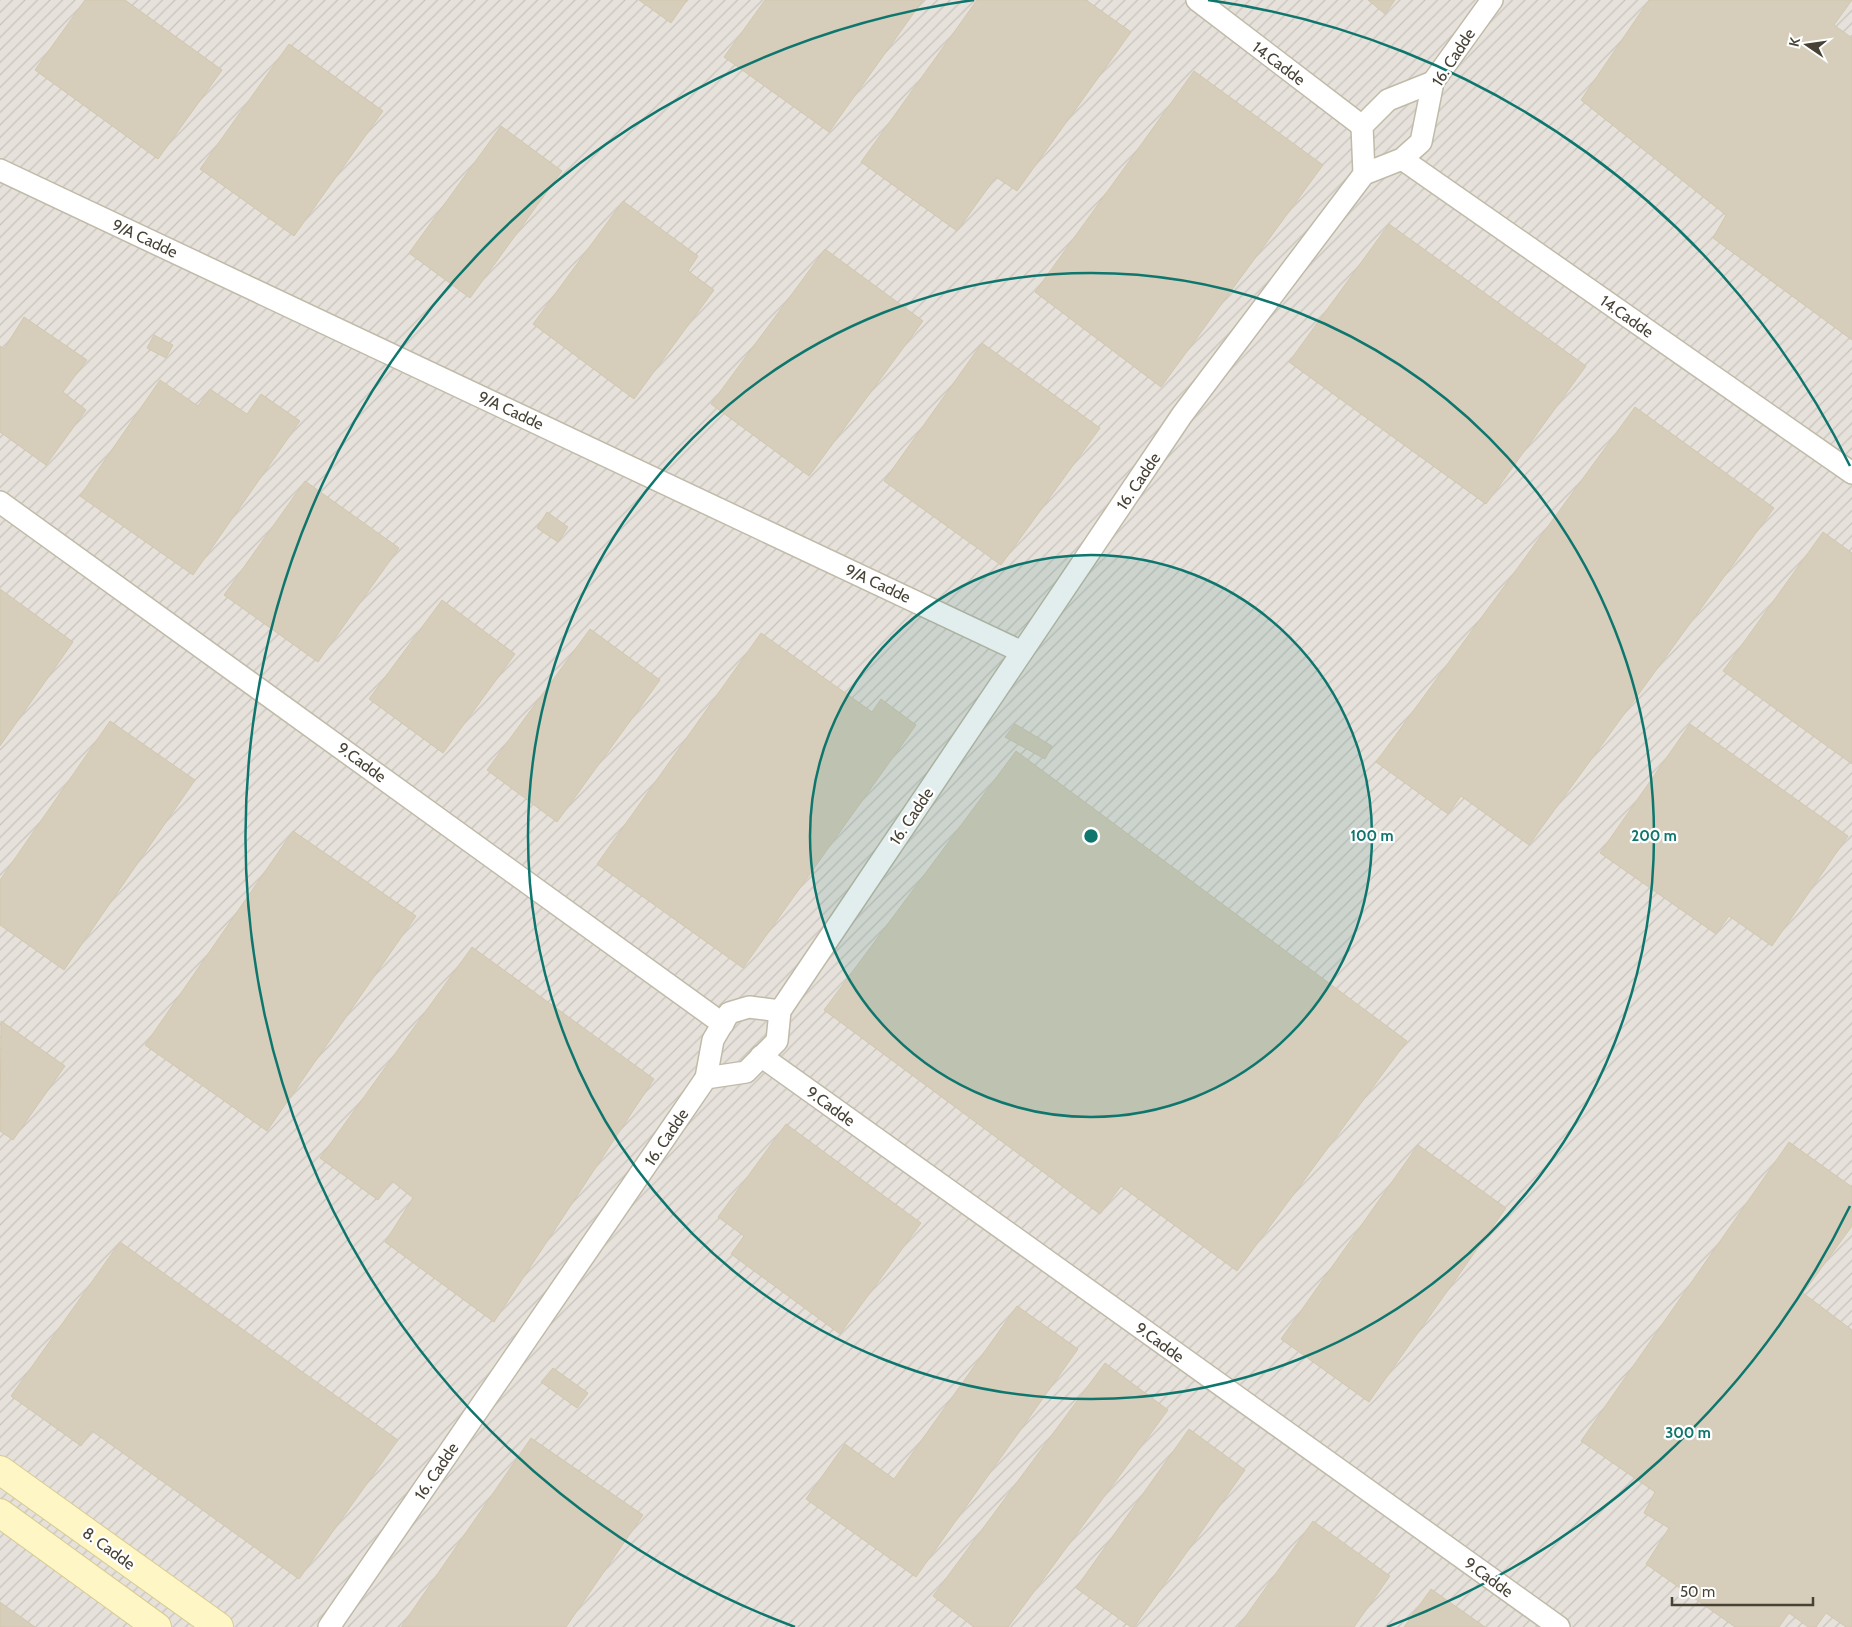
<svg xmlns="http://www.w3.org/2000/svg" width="1852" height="1627" font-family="Cabin,sans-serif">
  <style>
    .industrial { fill: url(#industrial-furrows) }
    .building { fill: #d6cebb; stroke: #d2c7ae }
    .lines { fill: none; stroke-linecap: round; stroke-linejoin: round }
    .street-casing { stroke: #c0baa8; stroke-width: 24 }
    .secondary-casing { stroke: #d7cb93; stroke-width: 30 }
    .street { stroke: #fff; stroke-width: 21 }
    .secondary { stroke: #fff6c5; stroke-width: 28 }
    .ring { fill: none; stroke: #0f766e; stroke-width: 2.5 }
    .labels { text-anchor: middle; stroke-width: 4.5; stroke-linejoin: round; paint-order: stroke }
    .street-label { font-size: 16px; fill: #474235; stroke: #fff }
    .centre { fill: #0f766e; stroke: #fff; stroke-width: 2.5 }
    .ring-label { font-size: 15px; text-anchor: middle; font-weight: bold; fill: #0f766e; stroke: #fff; stroke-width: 4.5; stroke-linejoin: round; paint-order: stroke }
  </style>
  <defs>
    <pattern id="industrial-furrows" width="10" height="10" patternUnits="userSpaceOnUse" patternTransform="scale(1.25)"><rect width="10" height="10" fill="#e6e2db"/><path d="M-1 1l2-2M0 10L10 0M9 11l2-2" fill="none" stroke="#c7c3bd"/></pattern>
  </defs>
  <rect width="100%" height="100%" fill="#f4f1e6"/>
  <rect class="industrial" x="0" y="0" width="1852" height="1627"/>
  <g class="building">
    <polygon points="85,0 125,0 222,70 158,159 35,70"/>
    <polygon points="639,0 687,0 671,23"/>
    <polygon points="765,0 923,0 829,132 724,57"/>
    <polygon points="977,0 1086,0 1131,32 1017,191 996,177 957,231 861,162"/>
    <polygon points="1368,0 1395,0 1385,14"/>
    <polygon points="1649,0 1852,0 1834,25 1852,38 1852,340 1713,238 1726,215 1581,100"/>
    <polygon points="289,44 383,111 294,236 200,169"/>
    <polygon points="1194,71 1323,165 1161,387 1035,292"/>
    <polygon points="501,126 562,171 470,298 409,253"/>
    <polygon points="623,201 698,256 688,271 714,290 634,399 533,324"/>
    <polygon points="1389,224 1586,366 1486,504 1289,362"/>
    <polygon points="825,249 923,321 809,476 711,404"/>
    <polygon points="24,317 87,360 63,392 86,410 46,465 0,432 0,346 4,349"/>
    <polygon points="154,335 173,345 166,358 147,348"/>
    <polygon points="982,343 1100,428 1001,565 884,481"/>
    <polygon points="160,380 198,406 210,389 247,414 261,394 300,421 193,575 80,496"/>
    <polygon points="1635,407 1774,508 1529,845 1461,796 1448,814 1376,762"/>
    <polygon points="305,481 399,548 318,662 224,595"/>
    <polygon points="547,512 568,527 558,542 537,528"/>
    <polygon points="1823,532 1852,553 1852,764 1723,671"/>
    <polygon points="0,589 73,642 0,746"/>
    <polygon points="442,600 515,654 443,753 369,699"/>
    <polygon points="590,629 660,680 557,822 487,770"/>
    <polygon points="761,633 872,712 881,699 916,725 743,968 597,864"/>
    <polygon points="110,721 195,780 64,970 0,925 0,880"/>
    <polygon points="1015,724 1052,746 1045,759 1005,737"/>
    <polygon points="1690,724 1848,836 1772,946 1729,916 1716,934 1600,853"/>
    <polygon points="1016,751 1407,1041 1237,1271 1121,1186 1100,1214 824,1010"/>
    <polygon points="293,831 416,916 267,1131 145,1045"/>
    <polygon points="472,947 654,1079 494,1322 385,1242 413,1198 392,1181 378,1200 320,1158"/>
    <polygon points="1,1021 65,1066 13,1140 0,1131"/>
    <polygon points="786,1124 921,1223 840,1334 731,1254 744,1236 718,1217"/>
    <polygon points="1789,1142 1852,1187 1852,1226 1803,1293 1852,1330 1852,1627 1846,1627 1826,1613 1816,1627 1808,1627 1789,1613 1779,1627 1735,1627 1646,1564 1669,1528 1644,1513 1655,1492 1581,1441"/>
    <polygon points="1418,1145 1506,1208 1369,1402 1281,1339"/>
    <polygon points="120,1242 398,1440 299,1579 92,1431 81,1446 11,1396"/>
    <polygon points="1017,1306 1078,1349 916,1577 806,1499 845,1444 894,1479"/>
    <polygon points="1105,1363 1168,1410 1008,1627 974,1627 933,1596"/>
    <polygon points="553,1368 588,1393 577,1408 541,1382"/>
    <polygon points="1189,1429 1245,1470 1134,1627 1131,1627 1076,1588"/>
    <polygon points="531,1438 643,1515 566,1627 401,1627"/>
    <polygon points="1313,1521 1390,1576 1354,1627 1238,1627"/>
    <polygon points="1431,1589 1485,1627 1404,1627"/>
    <polygon points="0,1602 35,1627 0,1627"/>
  </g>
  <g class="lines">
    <defs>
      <g id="street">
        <polyline points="1197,0 1362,126"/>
        <polyline points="1402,159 1852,473"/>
        <polyline points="0,170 1022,652"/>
        <polyline points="1364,174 1362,126 1388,100 1433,82"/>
        <polyline points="0,502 723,1024"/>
        <polyline points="761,1056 1559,1627"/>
        <polyline points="706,1078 713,1040 729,1013 749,1007 780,1011"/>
        <polyline points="329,1627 706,1078 746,1072 777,1041 780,1011 1182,415 1364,174 1402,159 1421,142 1433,82 1492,0"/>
      </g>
      <g id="secondary">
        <polyline points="0,1470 219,1627"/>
        <polyline points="0,1513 157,1627"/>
      </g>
    </defs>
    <use href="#street" class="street-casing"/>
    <use href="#secondary" class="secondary-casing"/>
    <use href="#street" class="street"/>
    <use href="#secondary" class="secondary"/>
  </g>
  <circle cx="1091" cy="836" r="281" fill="#0f766e" fill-opacity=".12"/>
  <g class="ring">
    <circle cx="1091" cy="836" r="281"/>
    <circle cx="1091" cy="836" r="563"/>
    <path d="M1850 1206A844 844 0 0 1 1387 1627M795 1627A844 844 0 0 1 974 0M1208 0A844 844 0 0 1 1850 466"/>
  </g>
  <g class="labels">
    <g class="street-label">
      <text transform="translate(1453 57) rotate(-57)" y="6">16. Cadde</text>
      <text transform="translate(1279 63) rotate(37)" y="6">14.Cadde</text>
      <text transform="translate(145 238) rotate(25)" y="6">9/A Cadde</text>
      <text transform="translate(1627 316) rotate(35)" y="6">14.Cadde</text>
      <text transform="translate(511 410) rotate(25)" y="6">9/A Cadde</text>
      <text transform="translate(1138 481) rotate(-56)" y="6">16. Cadde</text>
      <text transform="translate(878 583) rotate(25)" y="6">9/A Cadde</text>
      <text transform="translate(362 762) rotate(36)" y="6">9.Cadde</text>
      <text transform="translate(911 816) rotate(-56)" y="6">16. Cadde</text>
      <text transform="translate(831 1106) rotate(36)" y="6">9.Cadde</text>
      <text transform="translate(666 1137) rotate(-56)" y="6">16. Cadde</text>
      <text transform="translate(1160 1342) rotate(36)" y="6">9.Cadde</text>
      <text transform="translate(436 1471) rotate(-56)" y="6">16. Cadde</text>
      <text transform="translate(109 1548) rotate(36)" y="6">8. Cadde</text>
      <text transform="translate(1489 1577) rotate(36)" y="6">9.Cadde</text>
    </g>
  </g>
  <circle cx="1091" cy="836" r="8" class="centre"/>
  <g class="ring-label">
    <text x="1372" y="841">100 m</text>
    <text x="1654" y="841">200 m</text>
    <text x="1688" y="1438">300 m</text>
  </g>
  <g transform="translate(1807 45) rotate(283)" stroke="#ffffff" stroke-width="4" paint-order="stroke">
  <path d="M0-4L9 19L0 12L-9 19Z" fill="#474235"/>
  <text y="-8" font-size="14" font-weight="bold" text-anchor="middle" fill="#474235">K</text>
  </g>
  <path d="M1672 1597v8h141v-8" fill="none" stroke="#474235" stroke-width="2.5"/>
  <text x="1680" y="1597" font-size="15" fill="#474235" stroke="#ffffff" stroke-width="4" paint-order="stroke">50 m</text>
</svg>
